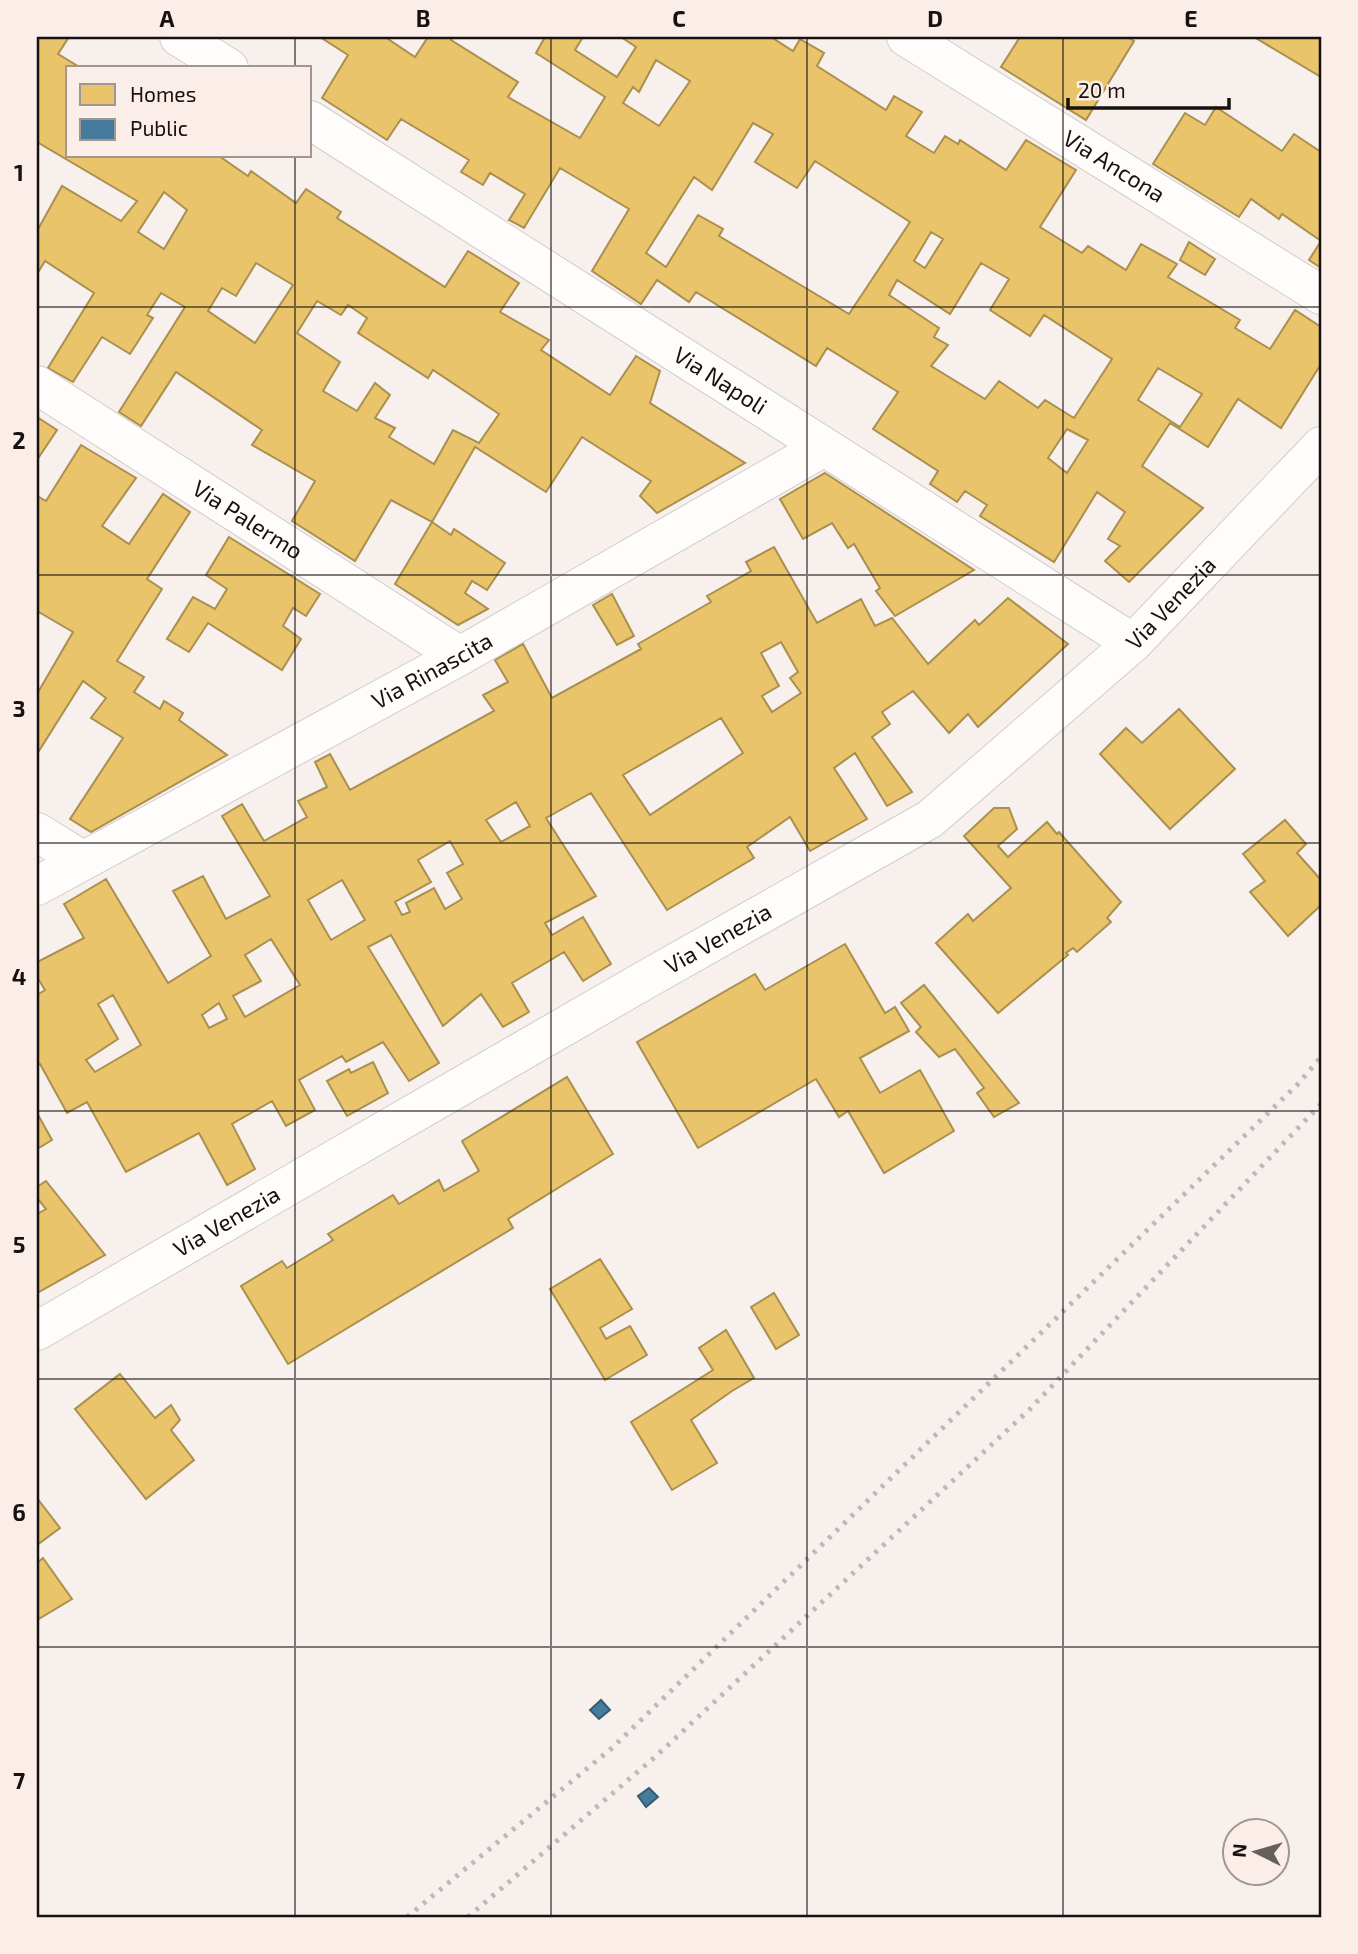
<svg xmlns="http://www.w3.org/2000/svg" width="1358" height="1954" font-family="'Exo 2',sans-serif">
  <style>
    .homes { fill: #e9c46a; stroke: #aa8f4f; stroke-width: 2; fill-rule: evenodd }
    .public { fill: #457b9d; stroke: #375c73; stroke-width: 2 }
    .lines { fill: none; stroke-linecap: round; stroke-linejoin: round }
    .street-casing { stroke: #d2cdcb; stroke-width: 40 }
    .secondary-casing { stroke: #d2cdcb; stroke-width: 40 }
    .street { stroke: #fefdfc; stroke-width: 38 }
    .secondary { stroke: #fefdfc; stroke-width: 38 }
    .rail { stroke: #bcbab9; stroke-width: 5; stroke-dasharray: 3.5 7; stroke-linecap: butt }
    .grid { fill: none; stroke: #171211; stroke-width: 2; stroke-opacity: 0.55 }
    .labels { text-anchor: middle; stroke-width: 7; stroke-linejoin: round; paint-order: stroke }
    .street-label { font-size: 23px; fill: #171211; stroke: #fbeee9 }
    .neatline { fill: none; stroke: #171211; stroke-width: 2.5 }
    .grid-label { font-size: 23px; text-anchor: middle; font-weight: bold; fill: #171211 }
  </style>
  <rect width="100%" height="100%" fill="#f7f0ed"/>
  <g class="homes">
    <path d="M37,37h32l-11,17 23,14h-13v88h151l29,20 3,-5 45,32 10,-14 35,23 -4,6 108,69 23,-36 51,32 -19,29 49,28 -8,10 69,45 26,-39 24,15 -10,32 95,60 -88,50 -17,-17 11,-15 -69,-44 -36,55 -71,-45 -43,75 -41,-22 -36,61 -63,-40 23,-40 -63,-36 10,-15 -86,-58 -35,54 -22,-14 66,-105 -24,-14 -14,22 6,3 -23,36 -28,-17 -29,45 -25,-14 46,-75 -49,-32 -8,13v-43l25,-45 59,35 16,-20 -100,-59zM164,192l23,18 -23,39 -26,-17zM256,263l37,22 -38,58 -47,-32 14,-23 14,8zM317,301l24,14 7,-10 19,13 -9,15 70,45 5,-8 66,44 -20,29 -26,-13 -19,34 -45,-27 6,-9 -20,-10 15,-23 -15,-12 -18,28 -34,-20 17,-29 -43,-29z"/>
    <path d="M320,37h65l30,20 13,-20h25l-2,3 67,42 -10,15 72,41 25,-41 -69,-44 9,-16h38l-8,13 42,27 19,-30 -15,-10h150l22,14 7,-12 24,14 -7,13 69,44 8,-14 28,16 -16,24 28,17 11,-17 13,8 2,-4 46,30 20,-30 50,30 -36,57 42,26 6,-7 38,24 15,-26 36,20 -9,13 72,43 -5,8 35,21 25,-39 26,17v37l-40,64 -43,-29 -30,48 -38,-24 -28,43 61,42 -74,74 -24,-21 15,-15 -12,-7 17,-27 -28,-20 -43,70 -74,-46 7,-11 -22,-14 -8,11 -27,-18 8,-13 -65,-42 25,-37 -71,-44 -11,18 -120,-74 -7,10 -32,-22 -16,24 -49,-33 37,-62 -69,-41 -36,60 -15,-8 16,-26 -35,-21 -7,12 -22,-13 8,-12 -68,-41 -14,21 -65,-42 26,-43zM656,60l34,21 -31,45 -36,-23 10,-16 6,5zM753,123l20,11 -18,28 42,26 18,-27 95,61 -61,92 -130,-78 4,-7 -25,-14 -32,52 -20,-14 48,-76 18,13zM931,232l12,7 -18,29 -11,-7zM981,263l28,16 -19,31 40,26 14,-21 68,44 -38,59 -29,-18 -7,8 -39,-27 -14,18 -54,-33 17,-21 -14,-8 5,-9 -50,-33 8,-15 53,34zM1158,368l44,26 -22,33 -42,-27zM1067,429l21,11 -21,33 -19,-15z"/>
    <polygon points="1020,37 1127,37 1134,41 1086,120 1001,67"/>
    <polygon points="1254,37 1321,37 1321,77"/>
    <polygon points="1216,107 1282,151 1294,134 1321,152 1321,268 1309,260 1321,241 1282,214 1279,219 1251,199 1239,217 1153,164 1185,113 1205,125"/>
    <polygon points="1189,242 1215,259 1205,275 1180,260"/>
    <polygon points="37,417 57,430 37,460"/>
    <polygon points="81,445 136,478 102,526 129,544 163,494 190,512 147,579 162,589 117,661 144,677 134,692 160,709 164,701 183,713 179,720 227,755 91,832 70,819 123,738 91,718 106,698 83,681 37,754 37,694 73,632 37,611 37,496 46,501"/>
    <polygon points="825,473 974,570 895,616 876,591 880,588 854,544 848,548 832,523 803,539 780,499"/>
    <polygon points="432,522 451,535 454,529 505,563 487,590 472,581 465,593 488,609 458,625 395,584"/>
    <polygon points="229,537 320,594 306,616 293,608 283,626 301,639 282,670 208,623 189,652 167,639 193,597 215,609 227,589 206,575"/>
    <path d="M774,547l43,76 44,-24 14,27 17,-8 36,46 47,-44 4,5 29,-27 60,46 -90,83 -10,-13 -19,19 -36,-42 -31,21 8,12 -18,13 40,55 -25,14 -32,-53 -21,15 33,51 -57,32 -20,-34 -43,30 7,11 -87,52 -76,-117 -45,25 50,78 -51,27 7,12 31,-18 28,47 -28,17 -19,-29 -52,31 17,29 -26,15 -22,-33 -38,32 -52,-91 -23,12 71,116 -30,18 -26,-39 -37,20 -4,-6 -43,24 16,30 -29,16 -14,-25 -40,23 23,45 -28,16 -28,-52 -73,39 -39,-70 -20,11 -27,-49 -3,2v-71l8,-5 -8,-13v-15l47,-24 -20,-34 42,-25 62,104 43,-27 -38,-65 30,-15 23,43 44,-23 -48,-80 20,-12 22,37 43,-24 -9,-16 29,-14 -12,-25 15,-8 20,36 144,-79 -11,-16 25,-13 -13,-22 28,-16 29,54 89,-49 -3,-5 73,-42 -4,-6 44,-25 -5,-9zM781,642l17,30 -8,6 11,15 -29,19 -10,-16 17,-10 -18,-33zM721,718l22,35 -93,62 -27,-40zM516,802l14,24 -29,16 -15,-22zM450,841l13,23 -16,9 15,26 -17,10 -11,-21 -28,15 4,9 -8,3 -7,-13 36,-20 -13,-22zM342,880l23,40 -34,20 -23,-40zM271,939l29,46 -55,32 -12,-21 28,-15 -16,-26zM113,995l28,50 -46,27 -9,-12 32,-21 -20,-35zM219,1003l8,16 -18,9 -7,-13z"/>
    <polygon points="612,594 634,636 617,645 593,605"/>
    <polygon points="1179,709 1235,769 1170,829 1100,754 1126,728 1142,743"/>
    <polygon points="994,808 1009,808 1017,829 998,846 1008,857 1047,822 1057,834 1059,832 1121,902 1107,918 1111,922 1077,952 1073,948 1066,953 1068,955 998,1013 936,943 968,914 973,921 1011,888 964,836"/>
    <polygon points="1285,820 1306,844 1297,853 1321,880 1321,905 1288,936 1250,892 1265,881 1243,854"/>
    <polygon points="845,944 885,1013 895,1007 909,1031 860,1058 880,1093 920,1070 954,1131 884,1173 848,1111 839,1117 816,1079 698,1148 637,1042 755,974 765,990"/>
    <polygon points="924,985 1019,1103 994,1117 977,1093 984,1088 955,1049 939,1057 916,1032 921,1027 901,1003"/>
    <polygon points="373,1062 388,1093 347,1116 327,1081 349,1069 351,1073"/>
    <polygon points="567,1077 613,1154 508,1219 513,1228 288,1364 241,1286 282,1261 287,1268 333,1240 328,1234 393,1195 399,1204 439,1180 444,1191 479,1171 462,1141"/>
    <polygon points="37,1113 52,1140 37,1149"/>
    <polygon points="46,1181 105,1255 37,1293 37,1214 46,1209 37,1198 37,1187"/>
    <polygon points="600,1259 632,1309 600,1328 606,1339 630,1326 647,1355 605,1380 550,1289"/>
    <polygon points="774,1293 799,1335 776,1349 751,1307"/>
    <polygon points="726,1330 754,1378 732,1391 691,1420 717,1463 672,1490 631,1422 713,1370 699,1348"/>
    <polygon points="120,1374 155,1418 171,1405 180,1420 171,1430 194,1460 146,1499 75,1409"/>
    <polygon points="37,1498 60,1528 37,1545"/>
    <polygon points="43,1558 72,1599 37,1620 37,1563"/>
  </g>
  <g class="public">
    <polygon points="601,1700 610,1710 599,1719 590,1710"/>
    <polygon points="649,1788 658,1797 646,1807 638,1796"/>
  </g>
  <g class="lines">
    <defs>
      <g id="street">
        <polyline points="179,37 229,68"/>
        <path id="s1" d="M906,37l415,258"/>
        <path id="s2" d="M310,120l823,523"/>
        <path id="s3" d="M37,385l423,271"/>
        <polyline points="37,832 82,860"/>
        <path id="s4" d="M37,886l423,-230 364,-209"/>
      </g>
      <g id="secondary">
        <path id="s5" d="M37,1331l608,-351 285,-161 203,-176 188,-197"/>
      </g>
    </defs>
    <use href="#street" class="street-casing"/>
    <use href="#secondary" class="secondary-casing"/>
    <use href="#street" class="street"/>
    <use href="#secondary" class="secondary"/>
    <g class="rail">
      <polyline points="407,1917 612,1748 1297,1085 1321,1057"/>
      <polyline points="468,1917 655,1757 1029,1410 1321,1104"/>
    </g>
  </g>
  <path class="grid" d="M295,37v31M551,37v1880M807,37v1880M1063,37v1880M295,156v1761M37,307h1284M37,575h1284M37,843h1284M37,1111h1284M37,1379h1284M37,1647h1284"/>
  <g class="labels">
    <g class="street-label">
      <text dy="8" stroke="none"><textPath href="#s1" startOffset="245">Via Ancona</textPath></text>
      <text dy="8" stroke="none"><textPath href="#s2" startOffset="486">Via Napoli</textPath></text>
      <text dy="8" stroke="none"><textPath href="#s3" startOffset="250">Via Palermo</textPath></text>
      <text dy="8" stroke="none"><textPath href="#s5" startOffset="1353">Via Venezia</textPath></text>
      <text dy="8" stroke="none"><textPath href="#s4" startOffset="450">Via Rinascita</textPath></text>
      <text dy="8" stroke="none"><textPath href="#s5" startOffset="786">Via Venezia</textPath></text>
      <text dy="8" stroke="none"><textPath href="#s5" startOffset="219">Via Venezia</textPath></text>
    </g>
  </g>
  <rect width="1358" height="1954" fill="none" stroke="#fbeee9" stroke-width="77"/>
  <rect x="66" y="66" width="245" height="91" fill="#fbeee9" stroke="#a09693" stroke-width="2"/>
  <rect x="80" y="84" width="35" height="21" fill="#e9c46a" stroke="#a09693" stroke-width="2"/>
  <text x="130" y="102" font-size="21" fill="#171211">Homes</text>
  <rect x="80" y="119" width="35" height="21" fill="#457b9d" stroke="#a09693" stroke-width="2"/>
  <text x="130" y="136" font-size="21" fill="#171211">Public</text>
  <g transform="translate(1256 1852) rotate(275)"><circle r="33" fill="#fbeee9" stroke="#a09693" stroke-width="2"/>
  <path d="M0-5L12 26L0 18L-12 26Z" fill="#65605e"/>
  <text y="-10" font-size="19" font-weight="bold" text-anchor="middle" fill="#171211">N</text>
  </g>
  <path d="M1068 98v10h161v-10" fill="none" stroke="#171211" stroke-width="3.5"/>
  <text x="1078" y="98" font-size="21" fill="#171211" stroke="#fbeee9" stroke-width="5" paint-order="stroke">20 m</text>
  <rect x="38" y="38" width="1282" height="1878" class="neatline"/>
  <g class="grid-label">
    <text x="167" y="27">A</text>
    <text x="423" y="27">B</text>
    <text x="679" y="27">C</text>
    <text x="935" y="27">D</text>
    <text x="1191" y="27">E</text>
    <text x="19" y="181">1</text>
    <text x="19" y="449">2</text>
    <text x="19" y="717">3</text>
    <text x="19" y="985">4</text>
    <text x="19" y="1253">5</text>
    <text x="19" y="1521">6</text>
    <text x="19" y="1789">7</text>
  </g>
</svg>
